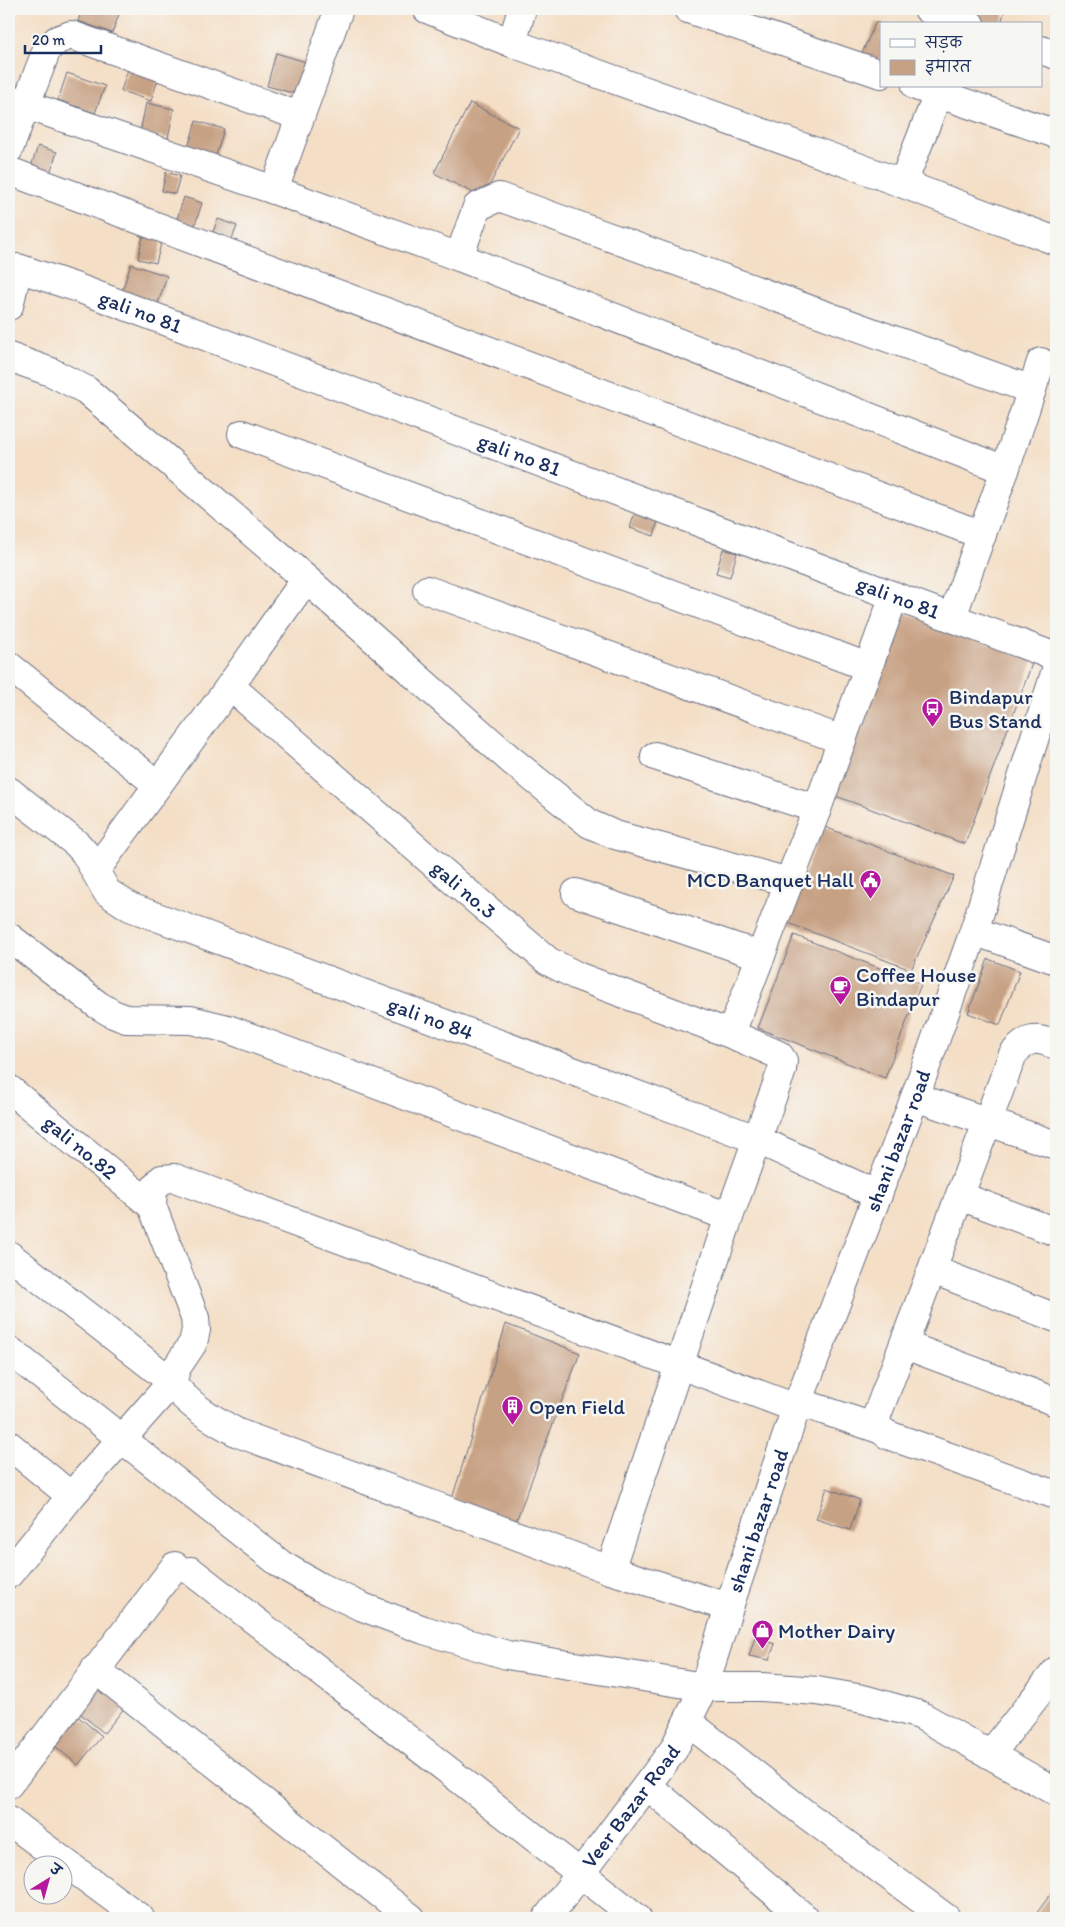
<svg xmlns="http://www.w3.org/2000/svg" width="1065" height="1927" font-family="Itim,'Playpen Sans Deva',sans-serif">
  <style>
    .building { fill: #c7a184 }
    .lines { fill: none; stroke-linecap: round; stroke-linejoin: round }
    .minor-casing { stroke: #676c82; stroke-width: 30 }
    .minor { stroke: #fff; stroke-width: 28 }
    .labels { text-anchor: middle; stroke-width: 5; stroke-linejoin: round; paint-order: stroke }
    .street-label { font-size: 21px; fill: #1b2f5e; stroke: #f6f6f2 }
    .poi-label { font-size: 21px; fill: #1b2f5e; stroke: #f6f6f2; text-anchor: start }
  </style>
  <rect width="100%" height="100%" fill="#f6f6f2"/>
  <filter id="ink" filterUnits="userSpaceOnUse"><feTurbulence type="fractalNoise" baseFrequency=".02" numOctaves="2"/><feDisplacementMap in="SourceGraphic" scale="10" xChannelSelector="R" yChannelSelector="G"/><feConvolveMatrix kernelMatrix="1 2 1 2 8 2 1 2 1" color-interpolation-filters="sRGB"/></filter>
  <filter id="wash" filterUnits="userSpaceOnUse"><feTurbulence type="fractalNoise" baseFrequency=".0096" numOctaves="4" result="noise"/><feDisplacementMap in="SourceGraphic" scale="20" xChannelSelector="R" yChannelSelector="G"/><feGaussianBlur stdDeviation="1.12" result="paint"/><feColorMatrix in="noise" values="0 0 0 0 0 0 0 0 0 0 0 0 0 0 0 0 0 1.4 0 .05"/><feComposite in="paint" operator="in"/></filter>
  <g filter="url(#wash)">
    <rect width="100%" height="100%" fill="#f4dec5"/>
    <g id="blocks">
      <g class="building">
        <polygon points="82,9 121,9 112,33 78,21"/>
        <polygon points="972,9 1005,9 1001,24 988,24 969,17"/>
        <polygon points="876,22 881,24 881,55 879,60 862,53"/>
        <polygon points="276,53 313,64 304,96 267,86"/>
        <polygon points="132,57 162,67 151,101 121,91"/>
        <polygon points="67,73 105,86 95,113 58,100"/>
        <polygon points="146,103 174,109 168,138 140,133"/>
        <polygon points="470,103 519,128 483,198 434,173"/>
        <polygon points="196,121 224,129 215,159 187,151"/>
        <polygon points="38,146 57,152 47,182 28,175"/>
        <polygon points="166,172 180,176 175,194 162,191"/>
        <polygon points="184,197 202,203 193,231 175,225"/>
        <polygon points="218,219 237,226 227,252 208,245"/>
        <polygon points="144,231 163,236 156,263 138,259"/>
        <polygon points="131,264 167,276 156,309 120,297"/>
        <polygon points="636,509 659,517 654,536 630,528"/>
        <polygon points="723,549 737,553 730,577 716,573"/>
        <polygon points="900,611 1033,661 965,844 833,795"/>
        <polygon points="822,826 954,876 911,970 788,923"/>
        <polygon points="794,935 921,984 885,1078 758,1028"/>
        <polygon points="988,959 1020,971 1000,1025 968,1013"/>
        <polygon points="506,1324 580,1353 516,1521 452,1499"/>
        <polygon points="827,1488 860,1500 850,1530 816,1519"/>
        <polygon points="755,1637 775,1644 769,1660 749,1656"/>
        <polygon points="98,1684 126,1706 104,1733 76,1710"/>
        <polygon points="75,1714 102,1736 78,1765 51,1743"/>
        <polygon points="1056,1887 1056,1918 1033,1918"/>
      </g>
    </g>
  </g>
  <g filter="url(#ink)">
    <use href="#blocks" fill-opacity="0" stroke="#676c82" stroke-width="1"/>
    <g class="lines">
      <defs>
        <g id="minor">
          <polyline points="427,9 512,43 858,167 1056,241"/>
          <polyline points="688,9 881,74"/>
          <polyline points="928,9 970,24"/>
          <polyline points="512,43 522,9"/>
          <polyline points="1041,50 1056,55"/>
          <polyline points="916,86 1056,134"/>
          <polyline points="26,105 274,190 459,257 1005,470 952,617"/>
          <polyline points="9,149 47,49 57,40 71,35 299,116"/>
          <polyline points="9,171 982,535"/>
          <polyline points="903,183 938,94"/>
          <polyline points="274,190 339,9"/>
          <polyline points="459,257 477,207 499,197 1032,390"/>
          <path id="s1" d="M9,306l9,-38 57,19 981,370"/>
          <polyline points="9,357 51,372 86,390 306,579 511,760 590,824 615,835 789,882"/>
          <polyline points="242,434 868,667"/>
          <polyline points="1005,470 1041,362"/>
          <polyline points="427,590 842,740"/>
          <polyline points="9,666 158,785"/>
          <path id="s2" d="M230,686l219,191 99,84 29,15 156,59"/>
          <polyline points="655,756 817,809"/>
          <path id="s3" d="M9,791l68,53 8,9 22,39 23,15 626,232 122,56"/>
          <polyline points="96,870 230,686 306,579"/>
          <polyline points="576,893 761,956"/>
          <polyline points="974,931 1056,960"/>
          <polyline points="9,937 98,1005 113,1014 126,1019 191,1020 228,1029 729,1217"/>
          <path d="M1056,1045c-22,-8 -27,-8 -43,9l-136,361c-1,11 2,14 11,20l168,60"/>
          <path id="s4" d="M9,1089l143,117"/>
          <polyline points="915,1097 1056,1145"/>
          <polyline points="960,1196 1056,1232"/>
          <polyline points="9,1255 172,1382 71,1496"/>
          <polyline points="933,1270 1056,1318"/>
          <polyline points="905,1345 1056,1402"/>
          <polyline points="9,1350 282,1565 320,1587 360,1606 424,1630 507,1655 704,1687 762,1687 817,1691 863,1699 920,1715 1056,1792"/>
          <polyline points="799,1402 879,1429"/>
          <polyline points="9,1445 71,1496 9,1574"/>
          <polyline points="610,1570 729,1217 782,1070 783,1061 779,1055 733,1035 733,1028 817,809 894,596"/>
          <path d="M191,1571c149,116 298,230 446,347"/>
          <path d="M729,1607l-119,-37 -372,-137c-24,-13 -51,-28 -66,-51l5,-15 16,-24 3,-13 -1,-12 -43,-112 1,-16 9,-11 13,-1 621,230"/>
          <polyline points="95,1669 411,1918"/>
          <polyline points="688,1722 804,1813 946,1918"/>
          <polyline points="990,1755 1056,1671"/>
          <polyline points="9,1784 175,1566"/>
          <polyline points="648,1786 805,1918"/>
          <polyline points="9,1821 140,1918"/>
          <path id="s5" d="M547,1918l127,-169 30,-62 25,-80 67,-199 119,-311 59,-166 82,-261"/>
        </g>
      </defs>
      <use href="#minor" class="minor-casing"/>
      <use href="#minor" class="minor"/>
    </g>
  </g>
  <defs>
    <symbol id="bus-pin" viewBox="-11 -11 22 30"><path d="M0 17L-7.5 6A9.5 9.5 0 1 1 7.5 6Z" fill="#b5179e" stroke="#f6f6f2"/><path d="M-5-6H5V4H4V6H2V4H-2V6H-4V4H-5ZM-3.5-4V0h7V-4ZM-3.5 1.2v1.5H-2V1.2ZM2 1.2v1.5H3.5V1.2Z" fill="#fff"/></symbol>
    <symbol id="civic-pin" viewBox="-11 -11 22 30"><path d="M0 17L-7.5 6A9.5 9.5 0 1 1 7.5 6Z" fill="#b5179e" stroke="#f6f6f2"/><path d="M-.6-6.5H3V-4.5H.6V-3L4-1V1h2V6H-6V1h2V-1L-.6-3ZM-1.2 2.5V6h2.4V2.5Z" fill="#fff"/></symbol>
    <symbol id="cafe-pin" viewBox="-11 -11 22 30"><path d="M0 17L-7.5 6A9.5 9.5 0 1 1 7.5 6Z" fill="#b5179e" stroke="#f6f6f2"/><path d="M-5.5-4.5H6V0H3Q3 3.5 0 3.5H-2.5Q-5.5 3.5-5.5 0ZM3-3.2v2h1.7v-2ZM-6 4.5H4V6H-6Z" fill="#fff"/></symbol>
    <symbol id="building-pin" viewBox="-11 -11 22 30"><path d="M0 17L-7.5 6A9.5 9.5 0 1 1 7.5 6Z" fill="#b5179e" stroke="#f6f6f2"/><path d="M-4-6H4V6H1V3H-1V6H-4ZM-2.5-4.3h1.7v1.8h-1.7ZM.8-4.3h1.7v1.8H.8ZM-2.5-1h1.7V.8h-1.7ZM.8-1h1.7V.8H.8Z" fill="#fff"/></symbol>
    <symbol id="shop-pin" viewBox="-11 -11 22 30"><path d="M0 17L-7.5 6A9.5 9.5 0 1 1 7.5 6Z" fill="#b5179e" stroke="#f6f6f2"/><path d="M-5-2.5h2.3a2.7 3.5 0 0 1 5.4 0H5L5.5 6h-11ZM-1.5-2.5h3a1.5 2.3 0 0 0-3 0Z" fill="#fff"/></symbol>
  </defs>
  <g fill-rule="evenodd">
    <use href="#bus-pin" x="920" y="696" width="25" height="34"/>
    <use href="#civic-pin" x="858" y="868" width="25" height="34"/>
    <use href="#cafe-pin" x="828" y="974" width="25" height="34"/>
    <use href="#building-pin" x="500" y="1394" width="25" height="34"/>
    <use href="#shop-pin" x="750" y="1618" width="25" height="34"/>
  </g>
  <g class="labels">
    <g class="street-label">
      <text dy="7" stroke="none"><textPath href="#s1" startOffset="169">gali no 81</textPath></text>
      <text dy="7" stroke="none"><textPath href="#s1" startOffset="574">gali no 81</textPath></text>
      <text dy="7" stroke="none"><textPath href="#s1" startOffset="979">gali no 81</textPath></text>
      <text dy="7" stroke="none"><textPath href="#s2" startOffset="310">gali no.3</textPath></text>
      <text dy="7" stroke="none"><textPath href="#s3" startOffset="491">gali no 84</textPath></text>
      <text dy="7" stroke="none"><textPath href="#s5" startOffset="860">shani bazar road</textPath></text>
      <text dy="7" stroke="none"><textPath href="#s4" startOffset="92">gali no.82</textPath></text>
      <text dy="7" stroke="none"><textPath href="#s5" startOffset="455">shani bazar road</textPath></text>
      <text dy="7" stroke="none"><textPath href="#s5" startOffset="140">Veer Bazar Road</textPath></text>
    </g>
    <g class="poi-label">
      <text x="949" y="704">Bindapur<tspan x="949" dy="24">Bus Stand</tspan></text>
      <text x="854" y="887" text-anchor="end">MCD Banquet Hall</text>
      <text x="856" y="982">Coffee House<tspan x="856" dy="24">Bindapur</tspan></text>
      <text x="529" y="1414">Open Field</text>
      <text x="778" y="1638">Mother Dairy</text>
    </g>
  </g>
  <rect width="1065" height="1927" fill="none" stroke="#f6f6f2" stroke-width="30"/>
  <rect x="880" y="22" width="162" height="65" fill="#f6f6f2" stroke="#9ea6b7"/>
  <rect x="890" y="39" width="25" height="8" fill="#ffffff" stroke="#9ea6b7"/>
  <text x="925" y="48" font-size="15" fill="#1b2f5e">सड़क</text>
  <rect x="890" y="60" width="25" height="15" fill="#c7a184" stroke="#9ea6b7"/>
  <text x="925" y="72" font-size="15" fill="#1b2f5e">इमारत</text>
  <g transform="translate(48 1880) rotate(37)"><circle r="24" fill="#f6f6f2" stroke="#9ea6b7"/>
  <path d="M0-4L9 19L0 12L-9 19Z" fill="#b5179e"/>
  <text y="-8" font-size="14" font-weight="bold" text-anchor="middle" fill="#1b2f5e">उ</text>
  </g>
  <path d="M25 45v8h76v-8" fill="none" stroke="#1b2f5e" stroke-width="2.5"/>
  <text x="32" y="45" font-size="15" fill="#1b2f5e" stroke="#f6f6f2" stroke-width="4" paint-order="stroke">20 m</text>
</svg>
